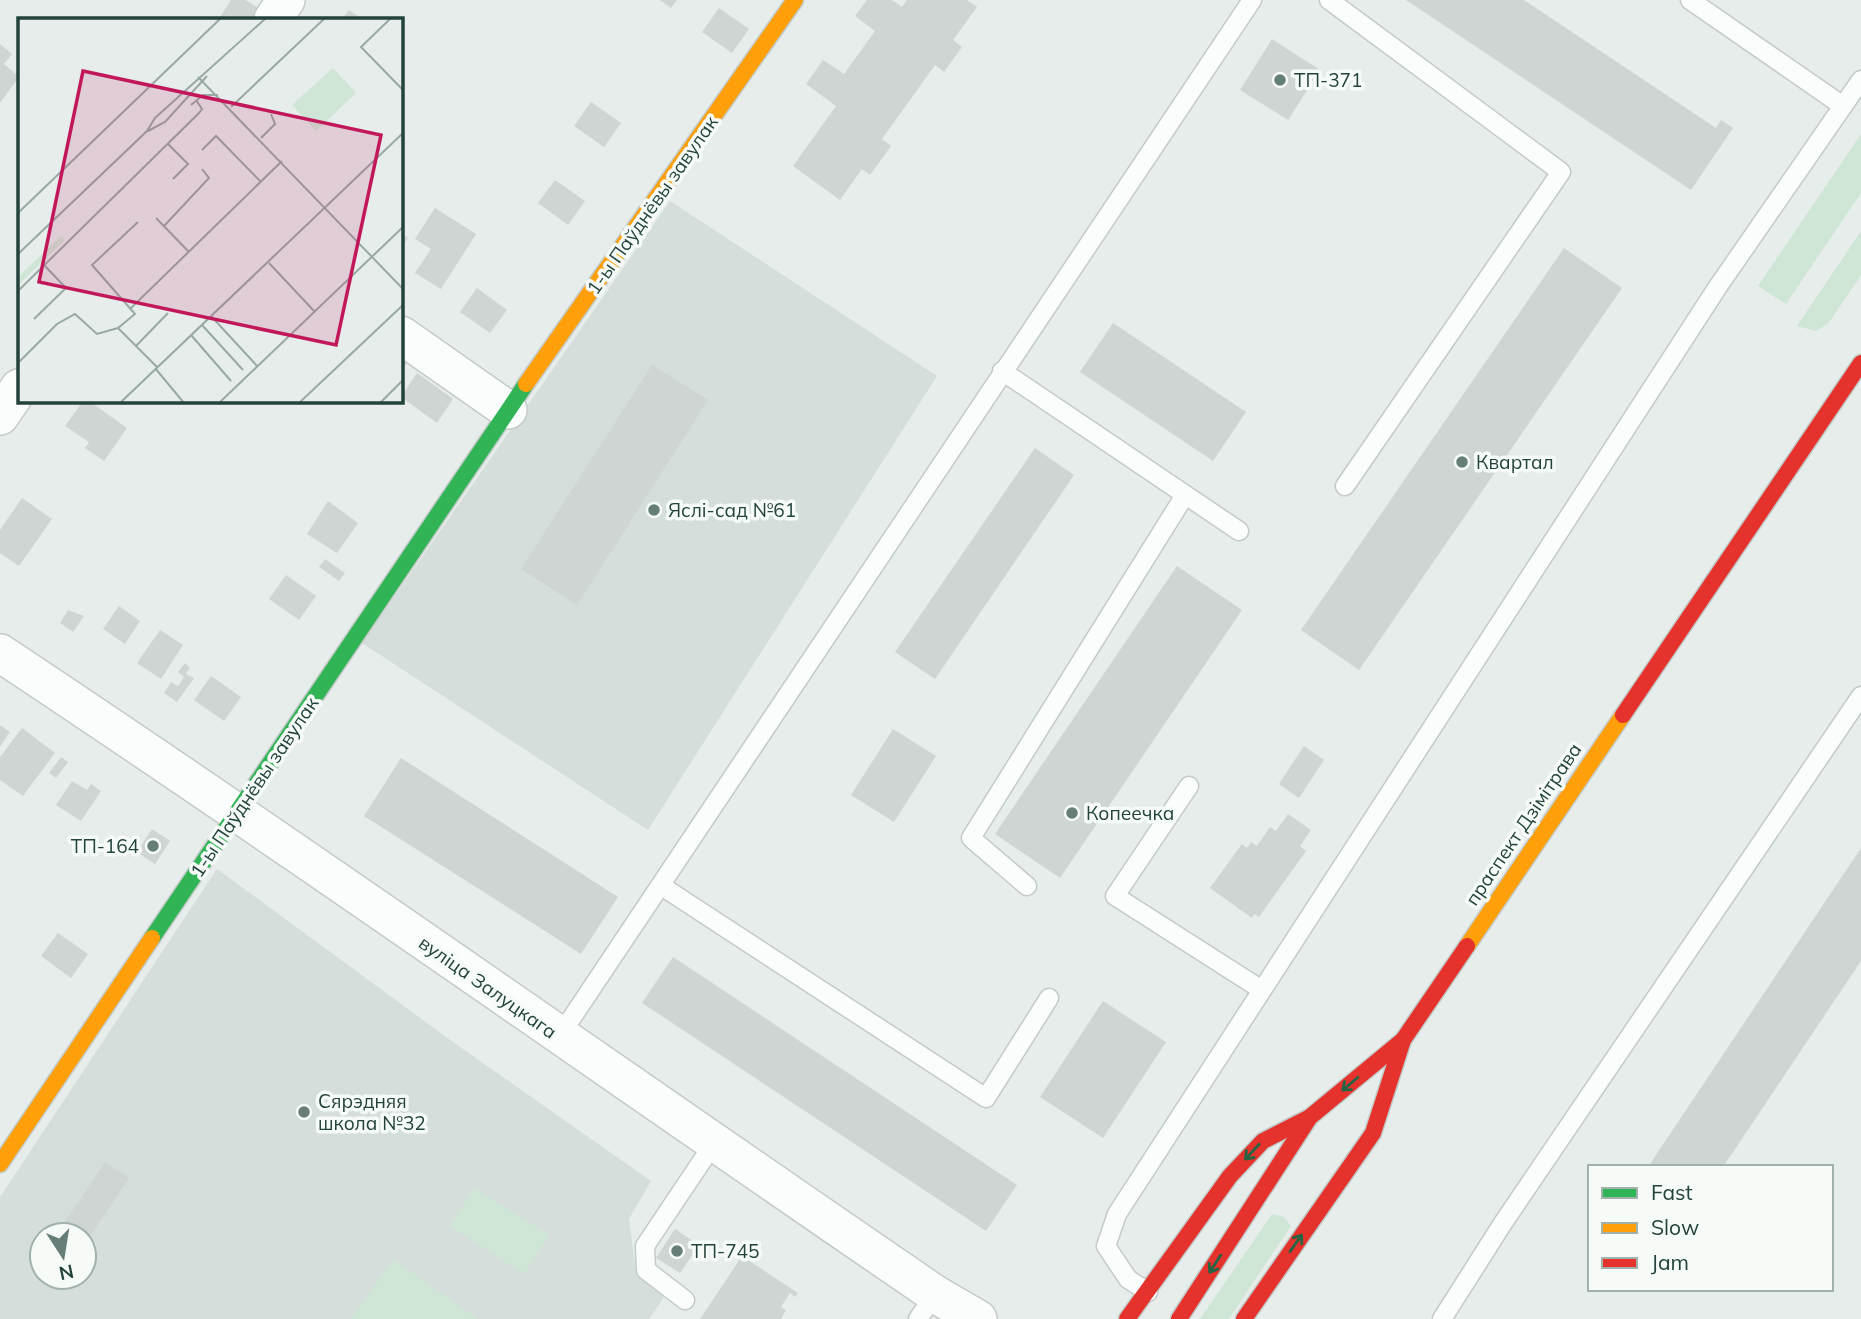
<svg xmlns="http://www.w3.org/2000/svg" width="1861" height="1319" font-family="Mulish,sans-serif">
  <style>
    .built { fill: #d5deda; fill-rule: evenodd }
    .green { fill: #cfe6d7 }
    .building { fill: #cfd5d3 }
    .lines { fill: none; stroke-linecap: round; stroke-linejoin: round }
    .lane-casing { stroke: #c4cac8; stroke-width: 21 }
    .street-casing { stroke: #c4cac8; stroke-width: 40 }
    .fast-casing { stroke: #c2cac7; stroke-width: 19 }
    .slow-casing { stroke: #c2cac7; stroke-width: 19 }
    .jam-casing { stroke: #c2cac7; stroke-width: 19 }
    .lane { stroke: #fbfcfc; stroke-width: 18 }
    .street { stroke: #fbfcfc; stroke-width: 37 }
    .fast { stroke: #30b455; stroke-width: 16 }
    .slow { stroke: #ff9f0a; stroke-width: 16 }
    .jam { stroke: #e5322d; stroke-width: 16 }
    .oneway { stroke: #266443 }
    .poi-dot { fill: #677e78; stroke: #f6fbf8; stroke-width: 2.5 }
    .labels { text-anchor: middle; stroke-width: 7; stroke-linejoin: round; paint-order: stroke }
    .poi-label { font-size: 19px; fill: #22423b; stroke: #f6fbf8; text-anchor: start }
    .street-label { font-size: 19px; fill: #22423b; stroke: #f6fbf8 }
    .inset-road { fill: none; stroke: #98a9a4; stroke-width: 2 }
    .view { fill: #c2185b; fill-opacity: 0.15; stroke: #c2185b; stroke-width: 3.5 }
    .inset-edge { fill: none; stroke: #22423b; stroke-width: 3.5 }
  </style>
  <rect width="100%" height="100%" fill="#e7edea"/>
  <g class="built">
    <polygon points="670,201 937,376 648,830 362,643"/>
    <path d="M217,869l236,173 198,139 -22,38 7,54 28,24 -15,22h-649v-122zM42,1235h42v42h-42z"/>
  </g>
  <g class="green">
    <polygon points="1861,134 1861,193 1786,304 1758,286"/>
    <polygon points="1861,231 1861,275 1828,324 1816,331 1797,326"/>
    <polygon points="474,1188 549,1235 524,1274 450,1226"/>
    <polygon points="1272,1214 1284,1217 1291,1226 1229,1319 1200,1319"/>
    <polygon points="393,1259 478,1319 351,1319"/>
  </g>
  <g class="building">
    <polygon points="231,0 246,0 266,14 263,19 223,19 220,17"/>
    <polygon points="660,0 677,0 671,8"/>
    <polygon points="867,0 892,0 902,7 907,0 967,0 977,7 953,40 962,47 944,72 935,65 882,139 891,146 870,175 862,169 840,200 793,166 836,106 806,84 823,60 844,74 875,31 855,16"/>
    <polygon points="1406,0 1524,0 1716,128 1721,120 1733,128 1691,190"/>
    <polygon points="719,8 749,29 732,53 702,32"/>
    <polygon points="349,10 362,19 342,19"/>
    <polygon points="1272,39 1320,70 1288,120 1240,90"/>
    <polygon points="0,44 12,54 4,64 19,77 0,103"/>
    <polygon points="591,102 621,123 604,147 574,126"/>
    <polygon points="555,180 585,201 568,225 538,203"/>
    <polygon points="435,208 476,234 441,289 415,273 431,249 415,239"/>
    <polygon points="401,233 408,238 401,248"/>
    <polygon points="1564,248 1622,288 1359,670 1301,630"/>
    <polygon points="477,288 507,310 490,333 460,312"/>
    <polygon points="1113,323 1246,412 1213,461 1080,372"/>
    <polygon points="401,355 408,361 401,372"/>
    <polygon points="652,365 708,400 577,605 521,569"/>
    <polygon points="417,373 453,399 437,423 401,397"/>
    <polygon points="83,401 89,401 127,428 104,461 85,448 89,442 65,426"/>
    <polygon points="1035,448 1074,475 935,679 895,652"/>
    <polygon points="22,498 52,519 19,566 0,553 0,530"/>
    <polygon points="328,501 358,523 337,553 307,534"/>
    <polygon points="325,559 345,573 339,581 319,567"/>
    <polygon points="1177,566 1242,610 1060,878 995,834"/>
    <polygon points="286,575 316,596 299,620 269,599"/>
    <polygon points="119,606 140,621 125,644 103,629"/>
    <polygon points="68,610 84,616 73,632 60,623"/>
    <polygon points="160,630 183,645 161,679 137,663"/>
    <polygon points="185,663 190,668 186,674 194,678 177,702 164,693 171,682 178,686 184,677 178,672"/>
    <polygon points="211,676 241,697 224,721 194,700"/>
    <polygon points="0,725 10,732 0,747"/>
    <polygon points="22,728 55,753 23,796 0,780 0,757"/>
    <polygon points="893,729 936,756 894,822 851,795"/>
    <polygon points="1304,746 1324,760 1299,798 1279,784"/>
    <polygon points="61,757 68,762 56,778 49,773"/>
    <polygon points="401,758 618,897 581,954 364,816"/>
    <polygon points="72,781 87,790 91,784 101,791 81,821 56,805"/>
    <polygon points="1288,814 1311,830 1300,846 1306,851 1259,917 1254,914 1252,918 1210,888 1242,844 1247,848 1251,842 1257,846 1270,827 1276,831"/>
    <polygon points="152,829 170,841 155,864 137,852"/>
    <polygon points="1861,848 1861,961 1723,1167 1648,1167"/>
    <polygon points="58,933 88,954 71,978 41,956"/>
    <polygon points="673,957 1017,1185 986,1231 642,1003"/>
    <polygon points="1103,1001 1166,1042 1103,1138 1040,1097"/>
    <polygon points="105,1162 129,1178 84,1245 84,1235 56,1235"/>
    <polygon points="675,1229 699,1245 680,1273 656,1258"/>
    <polygon points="742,1256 798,1293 795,1297 790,1293 781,1307 786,1310 781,1319 700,1319"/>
  </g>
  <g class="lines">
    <defs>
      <g id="lane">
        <polyline points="1329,0 1561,172 1345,486"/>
        <polyline points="1690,0 1843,106"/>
        <polyline points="1002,371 1239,531"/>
        <polyline points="1189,786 1115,896 1262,990"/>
        <polyline points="1027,886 971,838 1185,495"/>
        <polyline points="663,887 986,1098 1049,998"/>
        <polyline points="559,1037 1252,0"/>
        <polyline points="1148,1292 1128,1279 1106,1246 1117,1214 1717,288 1861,80"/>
        <polyline points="685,1300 646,1270 645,1246 714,1143"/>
        <polyline points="918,1319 935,1294"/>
        <polyline points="1442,1319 1503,1223 1861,696"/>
      </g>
      <g id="street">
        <polyline points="273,19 286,0"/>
        <polyline points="401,335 508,410"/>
        <polyline points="0,416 19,388"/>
        <path d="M0,653c315,209 623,428 935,641l43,25"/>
      </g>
      <polyline id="fast" points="152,938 526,384"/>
      <g id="slow">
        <polyline points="526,384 795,0"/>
        <polyline points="1467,946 1623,715"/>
        <polyline points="0,1164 152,938"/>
      </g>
      <g id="jam">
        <polyline points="1623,715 1861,363"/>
        <polyline points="1127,1319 1230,1176 1263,1141 1308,1118"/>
        <polyline points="1179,1319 1310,1117 1403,1040"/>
        <polyline points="1244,1319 1373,1133 1403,1040 1467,946"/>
      </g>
    </defs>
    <use href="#lane" class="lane-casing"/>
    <use href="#street" class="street-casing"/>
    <use href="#fast" class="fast-casing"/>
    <use href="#slow" class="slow-casing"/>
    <use href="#jam" class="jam-casing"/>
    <use href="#lane" class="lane"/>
    <use href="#street" class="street"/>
    <use href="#fast" class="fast"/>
    <use href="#slow" class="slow"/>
    <use href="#jam" class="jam"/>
  </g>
  <defs><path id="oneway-shaft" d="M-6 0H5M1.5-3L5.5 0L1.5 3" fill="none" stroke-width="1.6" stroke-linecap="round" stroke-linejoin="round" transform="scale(1.75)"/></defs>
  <g class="oneway">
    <use href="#oneway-shaft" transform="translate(1350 1084) rotate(140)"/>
    <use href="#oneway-shaft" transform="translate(1252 1152) rotate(133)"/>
    <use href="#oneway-shaft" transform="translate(1296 1243) rotate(-55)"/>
    <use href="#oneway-shaft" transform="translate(1215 1264) rotate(123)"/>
  </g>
  <g class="poi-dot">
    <circle cx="1280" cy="80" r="7"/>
    <circle cx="1462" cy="462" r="7"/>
    <circle cx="654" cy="510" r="7"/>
    <circle cx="1072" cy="813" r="7"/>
    <circle cx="153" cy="846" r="7"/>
    <circle cx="304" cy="1112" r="7"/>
    <circle cx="677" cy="1251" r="7"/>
  </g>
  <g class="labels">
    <g class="poi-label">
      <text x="1294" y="87">ТП-371</text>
      <text x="1476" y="469">Квартал</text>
      <text x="668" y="517">Яслі-сад №61</text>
      <text x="1086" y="820">Копеечка</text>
      <text x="139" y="853" text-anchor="end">ТП-164</text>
      <text x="318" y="1108">Сярэдняя<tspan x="318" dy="22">школа №32</tspan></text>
      <text x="691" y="1258">ТП-745</text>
    </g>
    <g class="street-label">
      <text transform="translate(652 205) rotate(-55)" y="7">1-ы Паўднёвы завулак</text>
      <text transform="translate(254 787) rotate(-56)" y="7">1-ы Паўднёвы завулак</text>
      <text transform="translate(1523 824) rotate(-56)" y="7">праспект Дзімітрава</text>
      <text transform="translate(488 987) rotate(35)" y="7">вуліца Залуцкага</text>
    </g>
  </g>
  <g transform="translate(18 18)">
    <rect width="385" height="385" fill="#e7edea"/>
    <path d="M315,50l23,25 -40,38 -24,-26zM43,218l4,4 -47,45v-8z" fill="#cfe6d7"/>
    <path class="inset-road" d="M373,0l-30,29 42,43M180,59l205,212M173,87l12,-10h15M213,89l94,-89M130,113l17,-9 42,-46M243,120l14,-14 -4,-10M150,126l20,20 -15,15M184,132l14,-14 44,45M0,195l203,-195M138,200l33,34M146,208l45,-48 -7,-9M0,236l129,-123 8,-13 111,-100M251,245l46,49M0,273l181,-178 3,-4 -6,-9M113,290l151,-147M193,298l47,51M16,301l32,-31 -21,-22M184,307l41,45M100,310l39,39M173,317l40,46M118,328l32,-33M0,345l39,-39 18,-10 22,20 21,-6 17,-14 -43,-49 46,-43M137,350l29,35M102,385l283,-270M201,385l184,-176M281,385l104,-98M362,385l23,-23"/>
    <path class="view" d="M65,53l298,64 -45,210 -297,-63z"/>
    <rect width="385" height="385" class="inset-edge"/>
  </g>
  <rect x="1588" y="1165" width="245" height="126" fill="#f6fbf8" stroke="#a1b1ac" stroke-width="2"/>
  <rect x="1602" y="1188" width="35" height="10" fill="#30b455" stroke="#a1b1ac" stroke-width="2"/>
  <text x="1651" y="1200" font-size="21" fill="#22423b">Fast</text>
  <rect x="1602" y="1223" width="35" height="10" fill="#ff9f0a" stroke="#a1b1ac" stroke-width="2"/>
  <text x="1651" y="1235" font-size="21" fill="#22423b">Slow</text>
  <rect x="1602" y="1258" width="35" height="10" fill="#e5322d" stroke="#a1b1ac" stroke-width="2"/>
  <text x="1651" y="1270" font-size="21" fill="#22423b">Jam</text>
  <g transform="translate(63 1256) rotate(168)"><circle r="33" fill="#f6fbf8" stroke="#a1b1ac" stroke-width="2"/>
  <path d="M0-5L12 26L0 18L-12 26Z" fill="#677e78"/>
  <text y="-10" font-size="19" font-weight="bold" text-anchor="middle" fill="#22423b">N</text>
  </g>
</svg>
